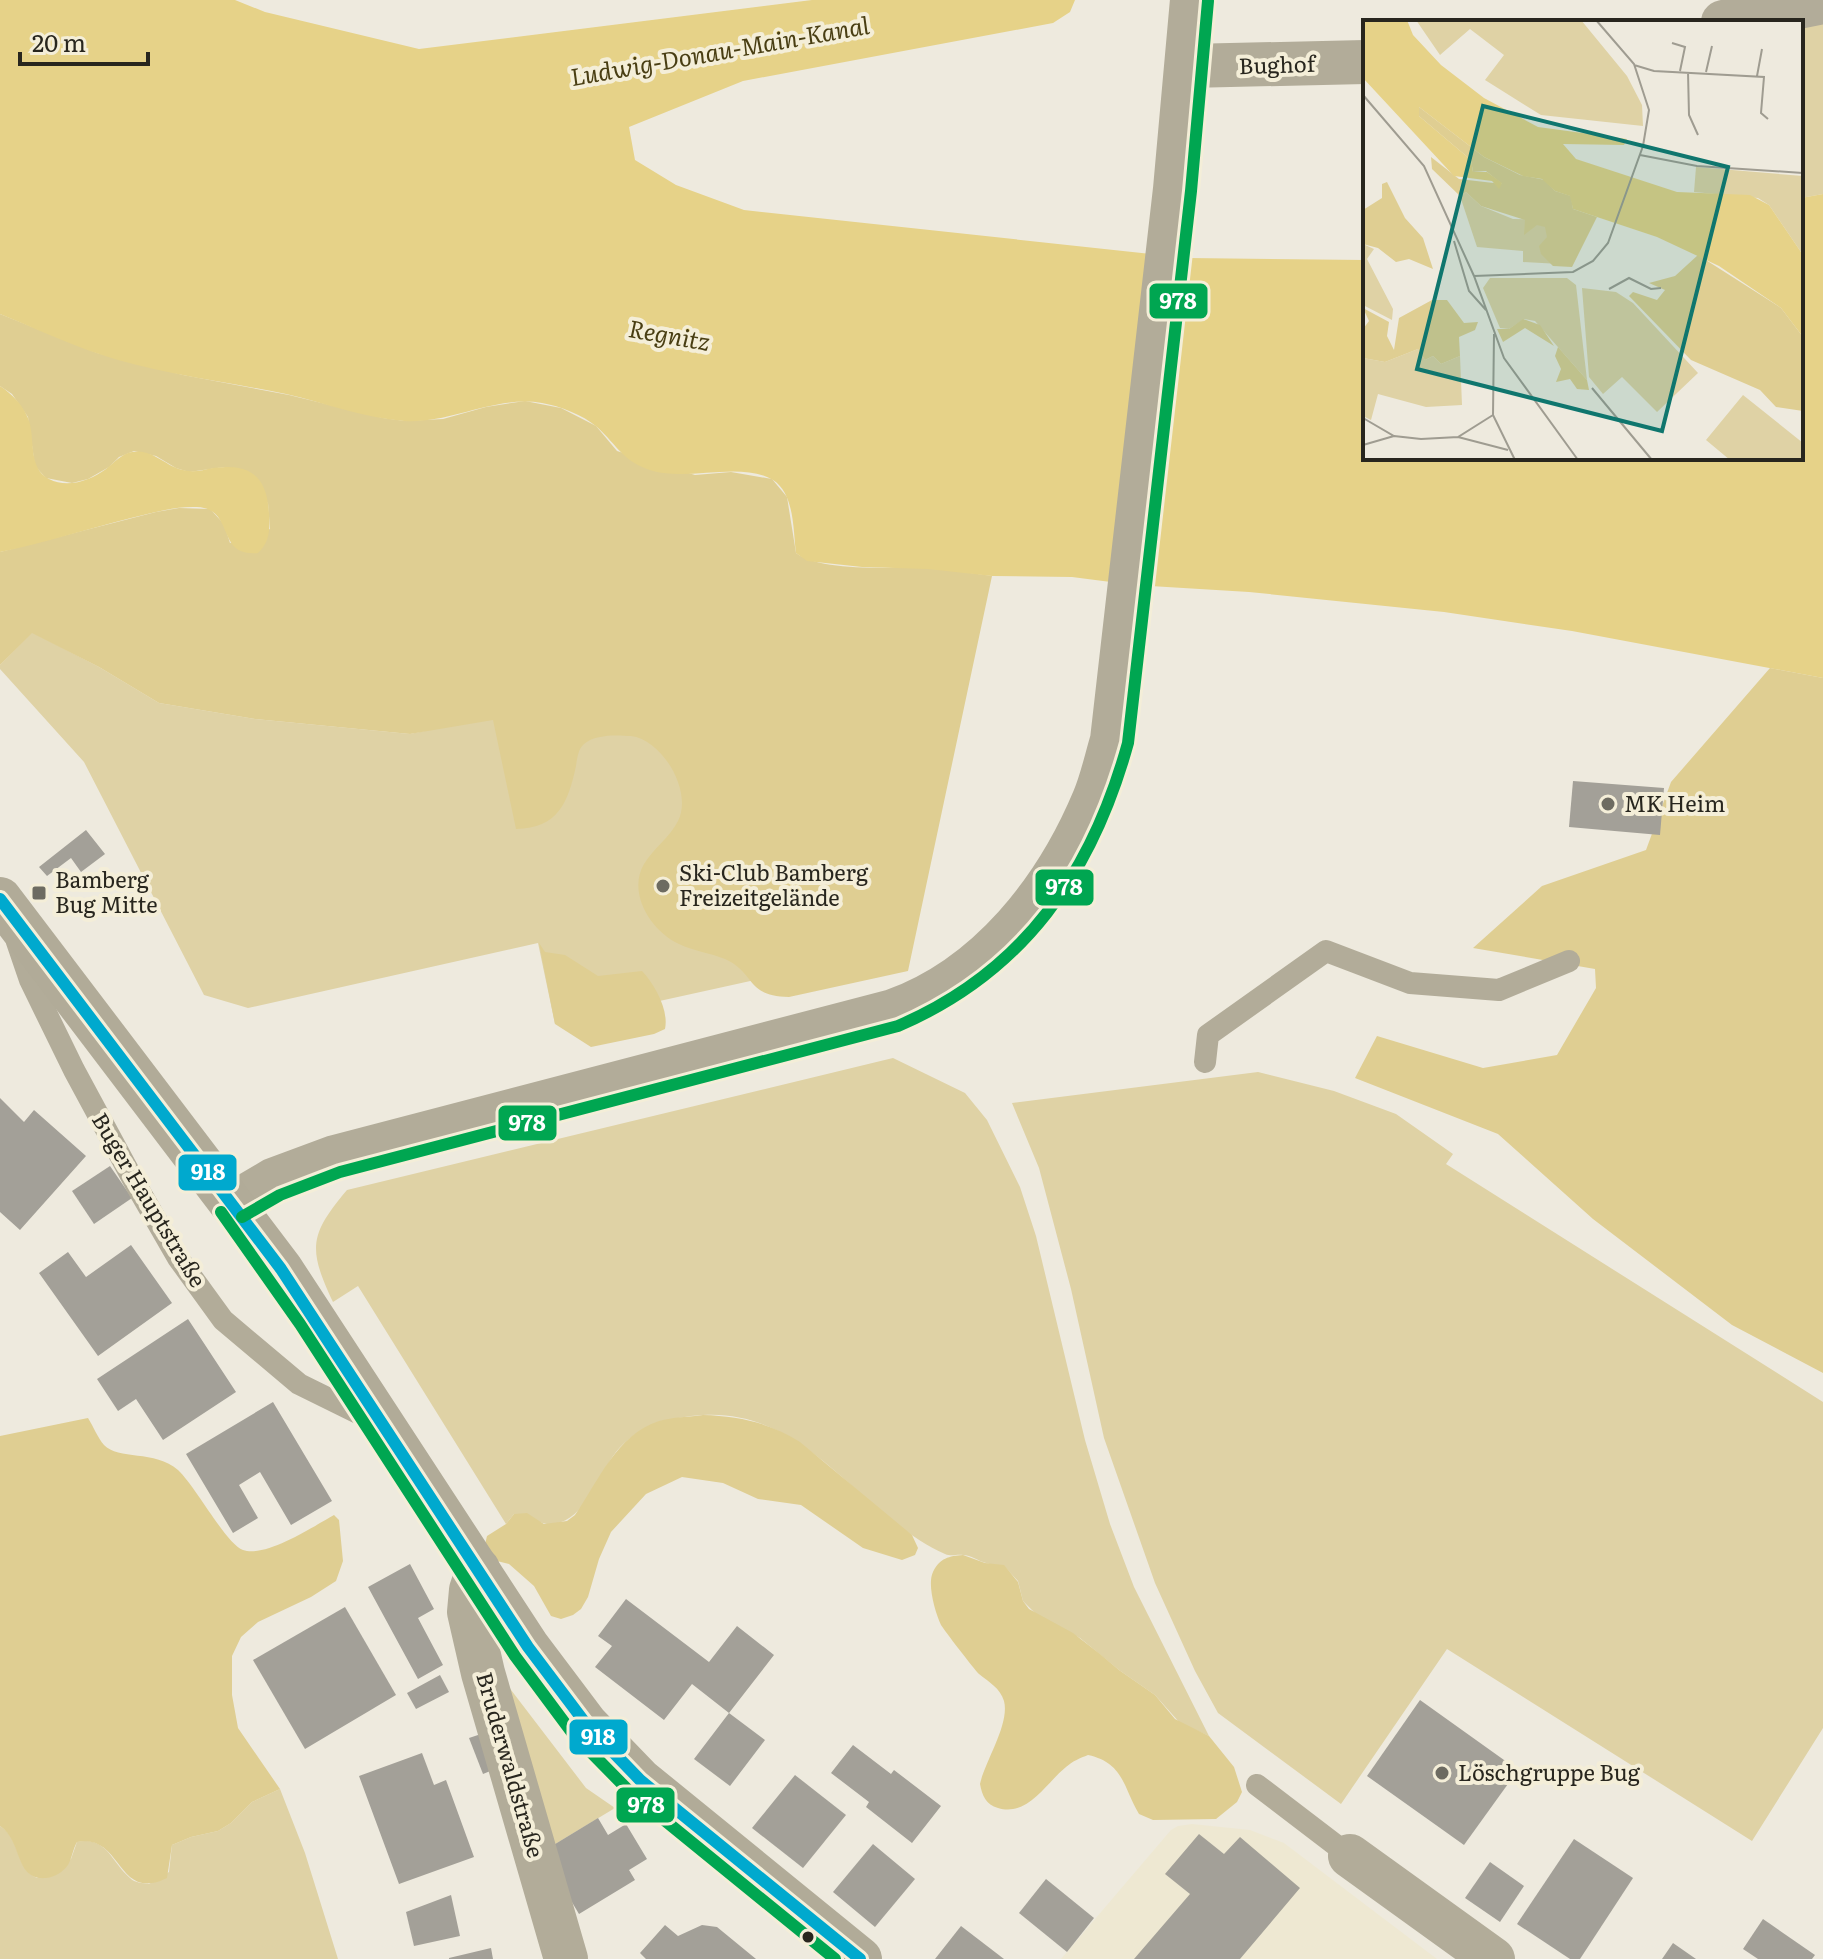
<svg xmlns="http://www.w3.org/2000/svg" width="1823" height="1959" font-family="Literata,serif">
  <style>
    .built { fill: #eee8d2 }
    .green { fill: #dfd2a5 }
    .forest { fill: #dfce92 }
    .water { fill: #e6d288 }
    .building { fill: #a3a098 }
    .lines { fill: none; stroke-linecap: round; stroke-linejoin: round }
    .lane { stroke: #b2ac99; stroke-width: 22 }
    .street { stroke: #b2ac99; stroke-width: 44 }
    .secondary { stroke: #b1ab98; stroke-width: 44 }
    .bus-1-casing { stroke: #f4eed8; stroke-width: 18 }
    .bus-2-casing { stroke: #f4eed8; stroke-width: 18 }
    .bus-1 { stroke: #00a9ce; stroke-width: 12 }
    .bus-2 { stroke: #00a651; stroke-width: 12 }
    .poi-dot { fill: #6d6b61; stroke: #f4eed8; stroke-width: 3 }
    .bus-dot { fill: #28261e; stroke: #f4eed8; stroke-width: 3 }
    .labels { text-anchor: middle; stroke-width: 8; stroke-linejoin: round; paint-order: stroke }
    .street-label { font-size: 22px; fill: #28261e; stroke: #f4eed8 }
    .poi-label { font-size: 22px; fill: #28261e; stroke: #f4eed8; text-anchor: start }
    .water-label { font-size: 24px; font-style: italic; fill: #493e13; stroke: #f4eed8 }
    .inset-road { fill: none; stroke: #9f9c91; stroke-width: 2 }
    .view { fill: #0f766e; fill-opacity: 0.15; stroke: #0f766e; stroke-width: 4 }
    .inset-edge { fill: none; stroke: #28261e; stroke-width: 4 }
    .line-badge { stroke: #f4eed8; stroke-width: 3 }
    .badge-label { font-size: 22px; text-anchor: middle; font-weight: bold; fill: #fff }
  </style>
  <rect width="100%" height="100%" fill="#eeeade"/>
  <polygon class="built" points="1192,1824 1250,1830 1284,1843 1437,1959 1061,1959 1171,1830 1178,1826"/>
  <g class="green">
    <polygon points="1823,13 1823,194 1801,198 1801,22"/>
    <polygon points="32,632 99,667 159,703 255,719 410,734 753,662 814,967 555,1024 538,943 248,1008 204,995 84,762 0,669 0,665"/>
    <path d="M893,1058l72,35 22,27 33,67 16,49 49,204 25,84 24,63 75,149 -29,-13 -25,-28 -36,-25 -39,-32 -44,-24 -13,-13 -5,-20 -14,-15c-6,-1 -12,-1 -18,-3 -8,-2 -15,-8 -23,-8 -7,-1 -11,2 -18,-1 -87,-39 -136,-145 -242,-139 -33,2 -66,11 -87,37 -18,23 -30,67 -62,72 -17,2 -19,-11 -40,-10l-8,10 -148,-238 -25,16c-25,-53 -24,-67 14,-112z"/>
    <polygon points="1258,1072 1334,1091 1396,1114 1453,1154 1446,1164 1823,1402 1823,1728 1752,1841 1447,1649 1341,1804 1218,1713 1195,1671 1155,1583 1104,1438 1071,1289 1039,1168 1012,1103"/>
    <polygon points="492,1665 586,1788 615,1808 542,1852"/>
    <path d="M280,1789l25,64 33,106h-338v-133c21,13 15,43 37,52l34,-19 6,-17c30,-6 34,20 53,36 5,5 12,5 19,6l20,-12 3,-27 19,-8 27,-6 13,-8 21,-21z"/>
  </g>
  <g class="forest">
    <path d="M0,314l97,39 86,22 106,20 94,23 22,3 38,-2 43,-12 39,-6 36,7 35,18 21,25 78,24 36,-3 41,7 15,18 9,56c25,19 95,14 128,15 23,1 46,5 68,8l-84,395 -119,26c-44,-1 -33,-24 -64,-38 -15,-6 -31,-8 -46,-15 -28,-13 -52,-51 -35,-80 10,-16 26,-27 34,-43 15,-29 -15,-81 -47,-85 -14,-1 -36,-2 -47,8 -6,5 -7,15 -8,22 -8,37 -18,62 -60,63l-23,-109 -83,14 -155,-15 -96,-16 -60,-36 -67,-34 -32,32v-113l156,-40 23,-4 31,1 14,15 6,19 40,-14 -2,-26 -44,-36 -35,5 -13,-4 -20,-12 -22,-5 -15,6 -10,10 -21,12 -16,4 -26,-5 -11,-12 -7,-49 -16,-23 -12,-8z"/>
    <polygon points="1770,668 1823,678 1823,1373 1732,1325 1593,1219 1498,1134 1355,1078 1377,1036 1483,1068 1557,1055 1596,988 1595,969 1473,948 1542,886 1646,850 1671,782"/>
    <path d="M539,943l6,9 20,3 33,21 44,-5c13,14 27,39 23,58l-11,5 -63,13 -36,-23z"/>
    <path d="M703,1415c36,1 67,8 97,27l112,93 6,13 -3,7 -13,5 -39,-12 -62,-43 -43,-6 -35,-16 -41,-6 -36,17 -35,38 -12,27 -11,38 -7,12 -8,6 -12,4 -10,-3 -17,-30 -25,-22 -20,-5 -5,-10 3,-13 19,-12 8,-10 13,-1 17,11 23,-3 8,-6c23,-33 41,-80 84,-94 14,-4 30,-4 44,-6z"/>
    <path d="M88,1418c5,8 10,20 16,27 14,15 51,5 74,25 19,18 48,74 65,80 23,8 71,-24 91,-35l5,5 4,41 -7,20 -25,16 -53,25 -17,15 -9,19v39l6,33 42,61 -28,13 -21,21 -13,8 -27,6 -19,8 -5,33c-51,25 -44,-45 -90,-36 -4,7 -5,16 -9,23 -5,7 -13,12 -22,13 -32,3 -23,-37 -46,-52v-390z"/>
    <path d="M963,1555l22,8 19,2 14,17 5,19 6,8 44,24 27,21 19,16 36,25 20,24 34,17 25,31 8,25 -5,10 -21,17 -63,1 -14,-6c-16,-27 -15,-51 -51,-59 -8,3 -15,6 -22,12 -20,16 -38,50 -68,41 -12,-3 -16,-13 -18,-24 5,-23 30,-60 24,-83 -4,-13 -15,-19 -25,-27 -5,-5 -35,-44 -38,-49 -6,-13 -14,-41 -8,-53 7,-14 16,-16 30,-17z"/>
  </g>
  <g class="water">
    <path d="M0,0h235l30,12 154,37 393,-49h263l-5,12 -17,11 -310,58 -114,46 6,33 41,25 68,25 444,48 177,2v198h436v-260l22,-4v484l-251,-47 -128,-19 -195,-20 -115,-7 -62,-8 -80,-1 -64,-7 -66,-2 -55,-6 -11,-8c-3,-22 -1,-59 -23,-73 -32,-19 -83,1 -120,-9 -30,-9 -35,-25 -56,-44 -14,-12 -37,-21 -55,-24 -47,-8 -91,21 -138,18 -40,-3 -79,-18 -118,-27 -63,-13 -129,-20 -190,-41 -32,-11 -64,-26 -96,-39z"/>
    <path d="M0,386c12,8 22,18 28,32 8,20 -1,50 21,61 19,10 42,1 57,-10 9,-7 15,-15 26,-17 20,-4 33,14 51,18 10,3 20,0 30,-2 37,-5 54,8 56,45 1,16 1,29 -11,40 -43,4 -22,-44 -61,-46 -22,-1 -45,6 -66,11 -44,11 -87,25 -131,34z"/>
  </g>
  <g class="building">
    <polygon points="1573,781 1664,788 1660,835 1569,827"/>
    <polygon points="86,830 105,854 81,872 71,858 47,876 39,867"/>
    <polygon points="0,1098 24,1122 34,1110 86,1156 20,1230 0,1212"/>
    <polygon points="110,1166 132,1198 94,1224 72,1191"/>
    <polygon points="131,1245 172,1303 98,1356 39,1273 68,1252 86,1277"/>
    <polygon points="188,1319 236,1392 163,1440 136,1399 118,1411 97,1379"/>
    <polygon points="273,1402 332,1501 291,1525 260,1472 239,1485 258,1518 233,1533 186,1454"/>
    <polygon points="410,1564 434,1609 418,1618 443,1665 418,1679 368,1587"/>
    <polygon points="626,1599 709,1662 737,1626 774,1655 729,1713 765,1740 730,1786 694,1759 729,1713 692,1684 664,1720 595,1667 612,1646 598,1636"/>
    <polygon points="345,1607 396,1695 305,1749 253,1660"/>
    <polygon points="440,1675 449,1692 416,1709 407,1693"/>
    <polygon points="1420,1700 1518,1770 1464,1845 1367,1776"/>
    <polygon points="487,1732 500,1767 483,1774 469,1738"/>
    <polygon points="853,1745 891,1774 894,1770 941,1806 912,1843 866,1807 869,1802 831,1773"/>
    <polygon points="422,1753 434,1785 446,1780 474,1857 399,1884 359,1776"/>
    <polygon points="795,1775 846,1815 803,1868 752,1828"/>
    <polygon points="598,1818 608,1835 626,1824 647,1859 629,1870 635,1880 579,1914 542,1852"/>
    <polygon points="1199,1834 1224,1854 1240,1837 1300,1888 1240,1959 1134,1959 1190,1894 1165,1874"/>
    <polygon points="1574,1839 1633,1878 1580,1959 1570,1959 1517,1924"/>
    <polygon points="873,1844 915,1879 875,1927 833,1892"/>
    <polygon points="1490,1862 1524,1886 1500,1922 1465,1898"/>
    <polygon points="1046,1879 1094,1918 1067,1952 1019,1913"/>
    <polygon points="451,1895 460,1936 414,1946 406,1912"/>
    <polygon points="1763,1919 1815,1955 1812,1959 1758,1959 1743,1949"/>
    <polygon points="665,1925 678,1936 702,1925 717,1927 756,1959 646,1959 640,1953"/>
    <polygon points="961,1926 1004,1959 935,1959"/>
    <polygon points="1673,1943 1696,1959 1662,1959"/>
    <polygon points="491,1948 493,1959 449,1959 449,1958"/>
  </g>
  <g class="lines">
    <g class="lane">
      <polyline points="17,942 30,980 74,1070 136,1185 178,1258 223,1320 299,1384 370,1419"/>
      <polyline points="1205,1062 1208,1035 1326,951 1410,983 1499,990 1569,961"/>
      <polyline points="1257,1785 1350,1856"/>
    </g>
    <g class="street">
      <polyline points="1723,22 1823,2"/>
      <polyline points="1188,66 1365,62"/>
      <path d="M234,1203l39,-23 62,-23 558,-146c95,-34 163,-121 201,-212 8,-19 12,-39 18,-59l63,-551 17,-189"/>
      <polyline points="478,1569 471,1590 469,1612 483,1673 566,1959"/>
      <polyline points="1350,1856 1493,1959"/>
    </g>
    <polyline class="secondary" points="0,899 281,1269 528,1647 586,1724 640,1780 860,1959"/>
    <defs>
      <polyline id="bus-1" points="0,899 281,1269 528,1647 586,1724 640,1780 860,1959"/>
      <g id="bus-2">
        <polyline points="221,1212 300,1324 515,1656 573,1734 630,1792 835,1959"/>
        <path d="M242,1217l38,-22 60,-23 558,-146c126,-54 194,-153 230,-283l63,-552 17,-190"/>
      </g>
    </defs>
    <use href="#bus-1" class="bus-1-casing"/>
    <use href="#bus-2" class="bus-2-casing"/>
    <use href="#bus-1" class="bus-1"/>
    <use href="#bus-2" class="bus-2"/>
  </g>
  <g class="poi-dot">
    <circle cx="1608" cy="804" r="8"/>
    <circle cx="663" cy="886" r="8"/>
    <rect x="31" y="885" width="16" height="16" rx="4"/>
    <circle cx="1442" cy="1773" r="8"/>
  </g>
  <circle class="bus-dot" cx="808" cy="1937" r="7"/>
  <g class="labels">
    <g class="street-label">
      <text transform="translate(1277 65) rotate(-2)" y="8">Bughof</text>
      <text transform="translate(149 1200) rotate(59)" y="8">Buger Hauptstraße</text>
      <text transform="translate(510 1765) rotate(74)" y="8">Bruderwaldstraße</text>
    </g>
    <g class="poi-label">
      <text x="1624" y="812">MK Heim</text>
      <text x="679" y="881">Ski-Club Bamberg<tspan x="679" dy="25">Freizeitgelände</tspan></text>
      <text x="55" y="888">Bamberg<tspan x="55" dy="25">Bug Mitte</tspan></text>
      <text x="1458" y="1781">Löschgruppe Bug</text>
    </g>
    <g class="water-label">
      <text transform="translate(720 52) rotate(-10)" y="8">Ludwig-Donau-Main-Kanal</text>
      <text transform="translate(669 336) rotate(10)" y="8">Regnitz</text>
    </g>
  </g>
  <g transform="translate(1363 20)">
    <rect width="440" height="440" fill="#eeeade"/>
    <path d="M53,0h165l46,56 15,29 1,21 -102,-11 -56,-35 19,-25 -34,-26 -30,26zM333,147l107,9v79l-34,-50 -11,-7 -64,-6zM103,172l15,14 32,13 49,1 -2,44 -37,-2v-11l-46,-4 -17,-51zM0,224l11,5 -7,10 26,50 -1,11 -29,-15zM127,258h77l9,7 11,95 -52,-59 -11,-2 -15,10 -9,-1 -17,-40zM219,268l34,4 17,11 65,70 -41,39 -35,-35 -19,17 -14,-17zM55,329l7,11 8,-4 8,8 19,-8 2,49 -36,2 -48,-13 -7,26 -8,-4v-58l22,4zM380,375l60,48v17h-73l-24,-20z" fill="#dfd2a5"/>
    <path d="M56,87l65,50 36,18 25,5 10,11 16,5 2,13 24,8 -25,50 -19,-1 -12,-12 -2,-8 8,-9 -2,-10 -8,-2 -13,10 1,-15 -44,-14 -15,-14 -6,4 -28,-27 -1,-12 28,22 43,5 -16,-13 -13,1 -2,-12 -52,-44zM24,162l18,36 18,20 10,31 -24,-10 -13,3 -18,-14 -15,-4v-34l19,-12v-14zM335,235l83,53 22,29v74l-27,-4 -16,-17 -69,-30 -62,-64 4,-4 24,8 8,-10 -16,-7 26,-7zM69,280h15l17,23 14,-1 -3,8 -16,7 1,19 -19,8 -8,-8 -8,4 -7,-11 -33,13 -22,-4v-29l6,-8 -6,-13 26,14 -2,14 7,14 5,-32zM160,299l17,6 14,21 -29,-18 -22,14 -6,-13h12zM195,327l29,33 2,10 -12,-1 -7,-10 -14,3 5,-13 -6,-13z" fill="#dfce92"/>
    <path d="M0,0h44l6,15 28,30 43,33 54,29 89,12 -3,6 -61,-1 13,15 101,33 73,3 19,10 34,50v82l-22,-29 -62,-42 -62,-29 -84,-28 -3,-13 -15,-5 -13,-12 -19,-3 -39,-19 -65,-50v9l52,44 2,12h14l15,11 -3,6 -7,-8 -38,-5 -91,-98z" fill="#e6d288"/>
    <path class="inset-road" d="M309,23l13,4 -5,24M271,45l20,6 110,6 -3,36 7,6M325,52l1,43 9,20M343,52l6,-26M394,56l5,-27M0,75l61,71 50,110 30,82 74,102M277,135l57,11 106,7M91,221l15,50 17,19M111,256l99,-4 20,-11 15,-18 35,-97 6,-36 -15,-46 -38,-44M246,269l20,-11 22,11 10,-1M131,314l-1,81 22,45M229,368l60,72M0,398l31,18 27,3 37,-2 35,-22M95,417l50,13M0,425l31,-9"/>
    <path class="view" d="M120,86l245,61 -66,264 -245,-62z"/>
    <rect width="440" height="440" class="inset-edge"/>
  </g>
  <g class="line-badge">
    <rect x="1148" y="282" width="61" height="38" rx="8" fill="#00a651"/>
    <rect x="1034" y="868" width="61" height="39" rx="8" fill="#00a651"/>
    <rect x="497" y="1104" width="61" height="38" rx="8" fill="#00a651"/>
    <rect x="177" y="1153" width="61" height="39" rx="8" fill="#00a9ce"/>
    <rect x="568" y="1718" width="61" height="38" rx="8" fill="#00a9ce"/>
    <rect x="615" y="1786" width="61" height="38" rx="8" fill="#00a651"/>
  </g>
  <g class="badge-label">
    <text x="1178" y="309">978</text>
    <text x="1064" y="895">978</text>
    <text x="527" y="1131">978</text>
    <text x="208" y="1180">918</text>
    <text x="598" y="1745">918</text>
    <text x="646" y="1813">978</text>
  </g>
  <path d="M20 52v12h128v-12" fill="none" stroke="#28261e" stroke-width="4"/>
  <text x="32" y="52" font-size="24" fill="#28261e" stroke="#f4eed8" stroke-width="6" paint-order="stroke">20 m</text>
</svg>
